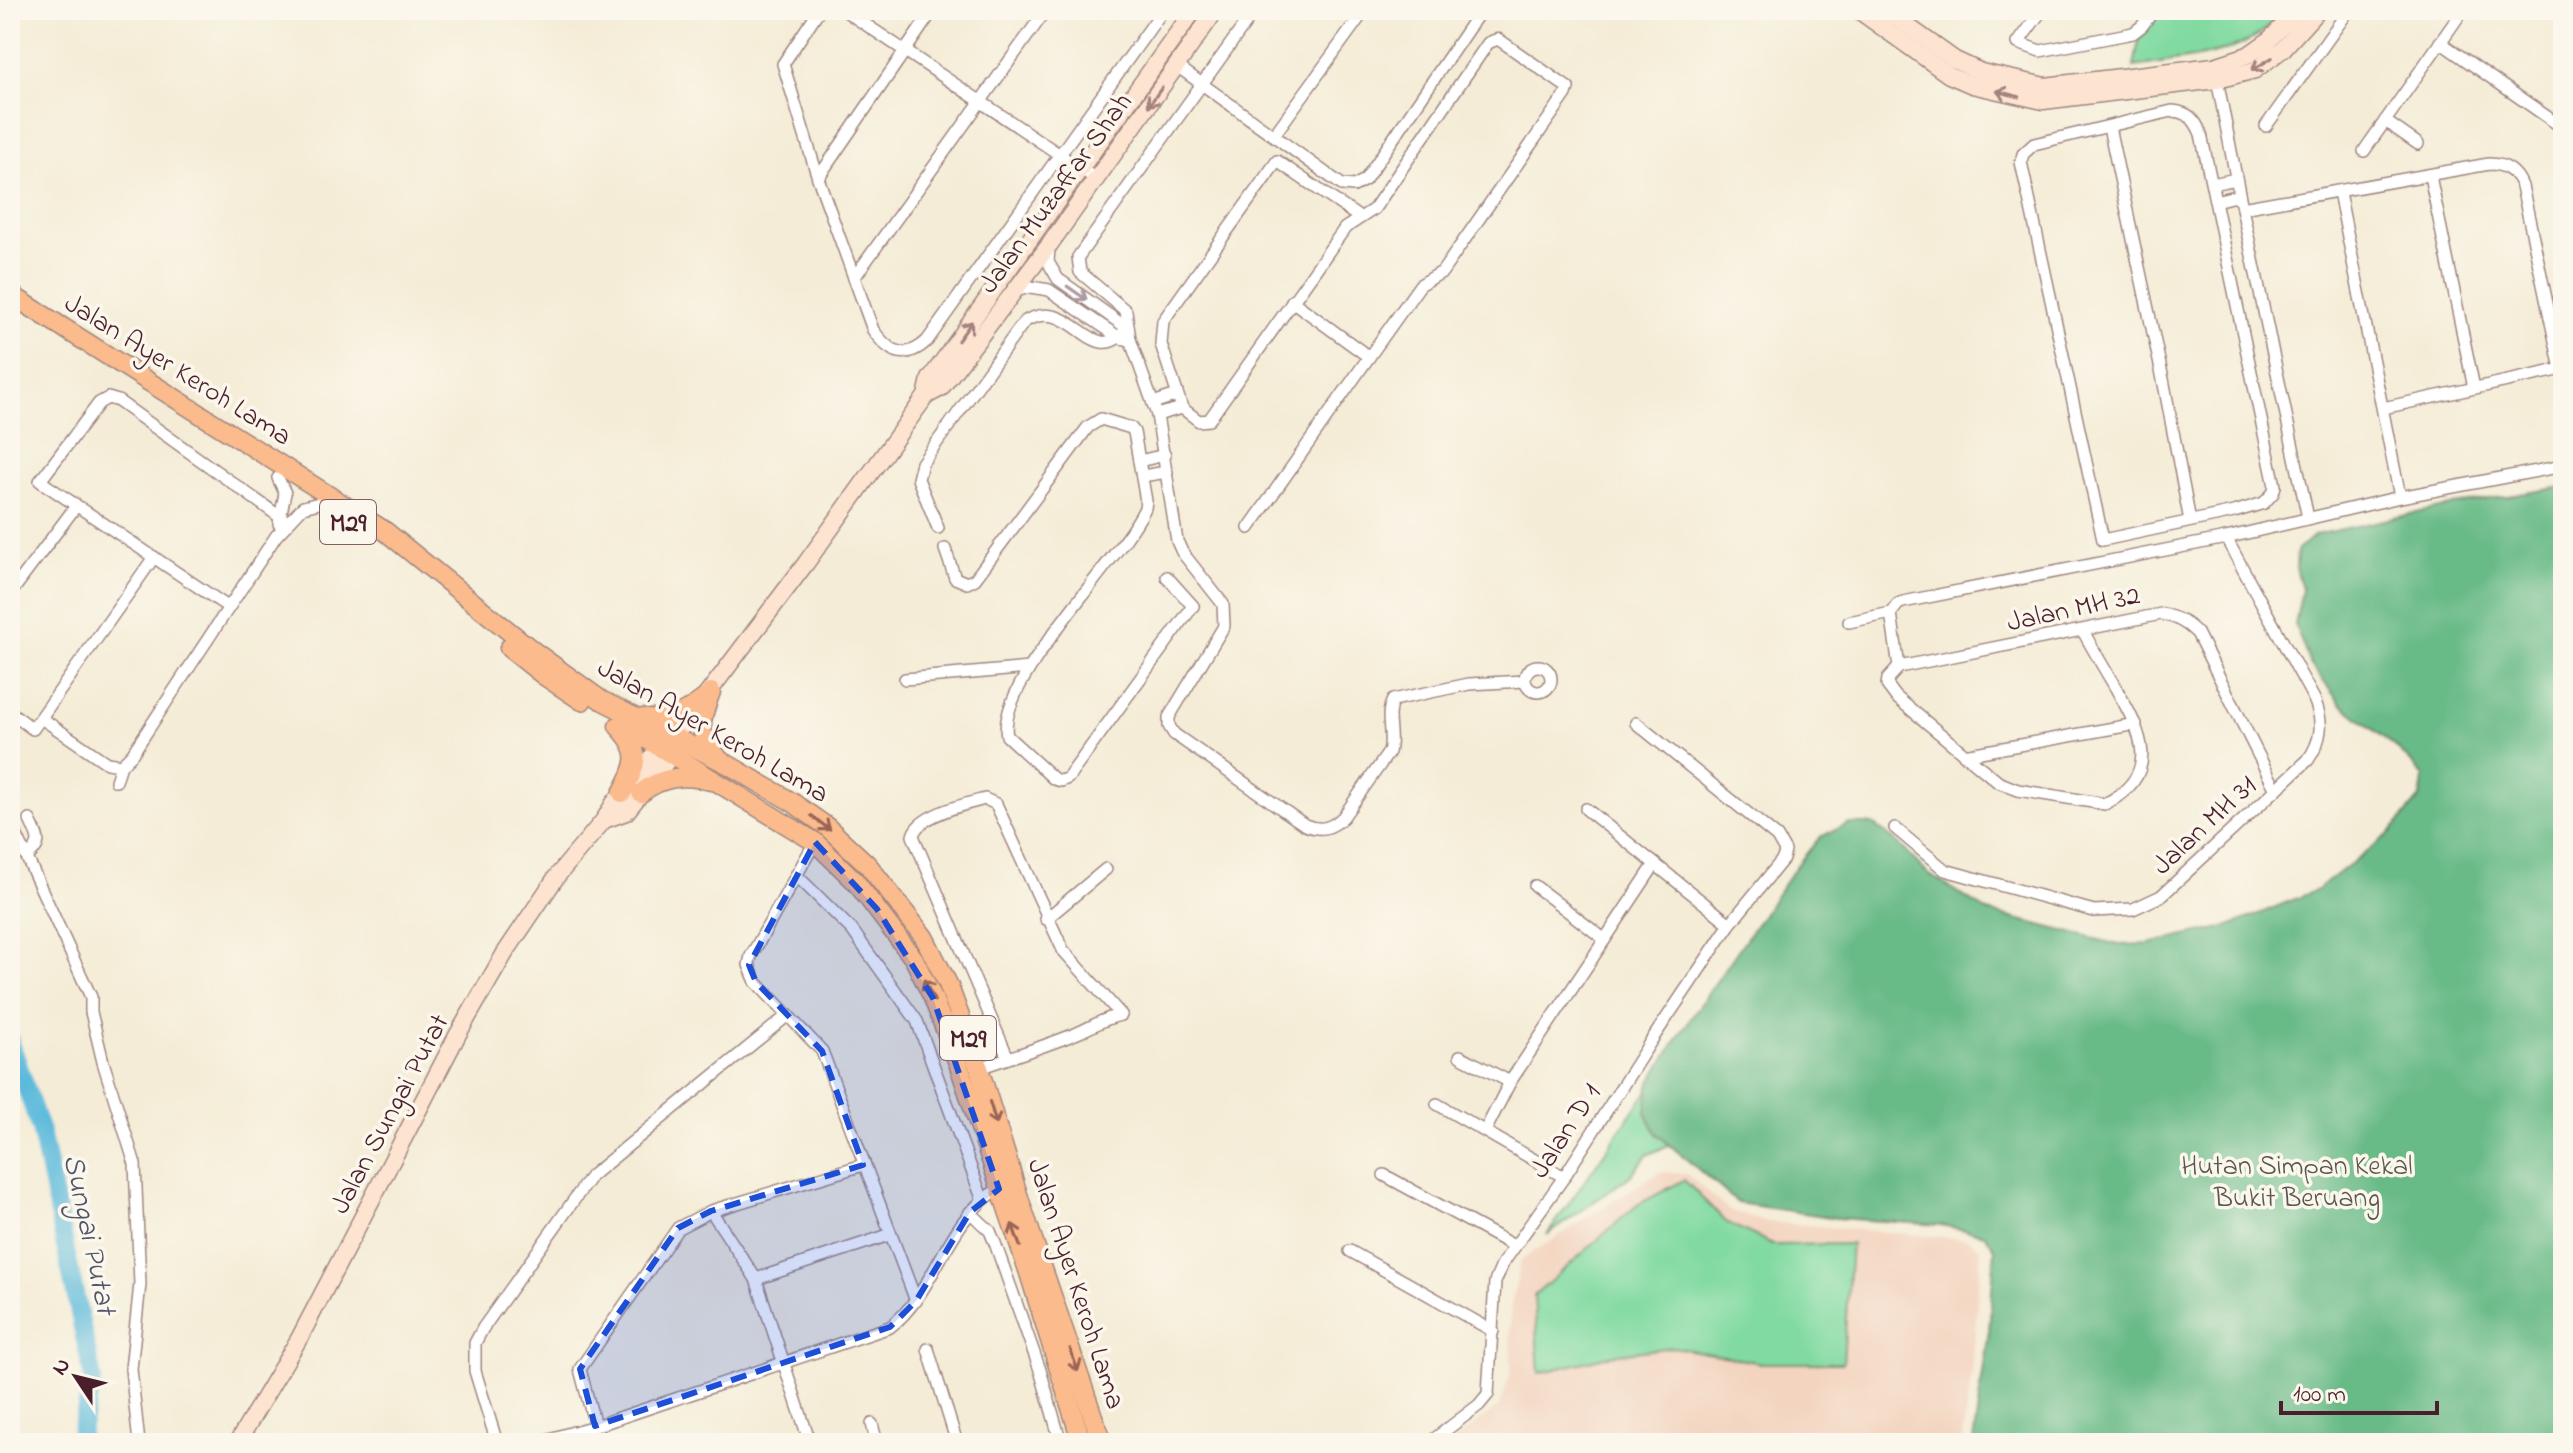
<svg xmlns="http://www.w3.org/2000/svg" width="2573" height="1453" font-family="'Indie Flower',sans-serif">
  <style>
    .built { fill: #f3d4bf }
    .green { fill: #81daa0; stroke: #667c66; stroke-width: 2 }
    .forest { fill: #68ba86; stroke: #596c58; stroke-width: 2 }
    .lines { fill: none; stroke-linecap: round; stroke-linejoin: round }
    .river { stroke: #5cbadb; stroke-width: 18 }
    .street-casing { stroke: #9f8680; stroke-width: 14 }
    .secondary-casing { stroke: #9f8680; stroke-width: 19 }
    .primary-casing { stroke: #9f8680; stroke-width: 21 }
    .street { stroke: #fff; stroke-width: 11 }
    .secondary { stroke: #fde4d1; stroke-width: 16 }
    .primary { stroke: #fbbb8c; stroke-width: 18 }
    .oneway { stroke: #a4827e }
    .oneway2 { stroke: #ae9aa0 }
    .oneway3 { stroke: #9a6557 }
    .marked { fill: #1d4ed8; fill-opacity: 0.2; stroke: #1d4ed8; stroke-width: 6; stroke-dasharray: 16 10; stroke-linejoin: round }
    .labels { text-anchor: middle; stroke-width: 7; stroke-linejoin: round; paint-order: stroke }
    .shield { fill: #fbf7ec; stroke: #7f6065; stroke-width: 2 }
    .shield-label { font-size: 26px; font-weight: bold; fill: #4a1f2b }
    .street-label { font-size: 28px; fill: #4a1f2b; stroke: #fbf7ec }
    .park-label { font-size: 28px; fill: #5a574e; stroke: #fbf7ec }
    .water-label { font-size: 30px; font-style: italic; fill: #505569; stroke: #fbf7ec }
  </style>
  <rect width="100%" height="100%" fill="#fbf7ec"/>
  <filter id="ink" filterUnits="userSpaceOnUse"><feTurbulence type="fractalNoise" baseFrequency=".0125" numOctaves="2"/><feDisplacementMap in="SourceGraphic" scale="16" xChannelSelector="R" yChannelSelector="G"/><feConvolveMatrix kernelMatrix="1 2 1 2 8 2 1 2 1" color-interpolation-filters="sRGB"/></filter>
  <filter id="wash" filterUnits="userSpaceOnUse"><feTurbulence type="fractalNoise" baseFrequency=".006" numOctaves="4" result="noise"/><feDisplacementMap in="SourceGraphic" scale="32" xChannelSelector="R" yChannelSelector="G"/><feGaussianBlur stdDeviation="1.8" result="paint"/><feColorMatrix in="noise" values="0 0 0 0 0 0 0 0 0 0 0 0 0 0 0 0 0 1.4 0 .05"/><feComposite in="paint" operator="in"/></filter>
  <g filter="url(#wash)">
    <rect width="100%" height="100%" fill="#f4ecd6"/>
    <polygon class="built" points="1659,1172 1686,1174 1730,1211 1768,1222 1967,1239 1981,1249 1972,1373 1961,1443 1450,1443 1500,1406 1511,1373 1510,1310 1521,1260"/>
    <g class="green">
      <path d="M2161,10h123c-34,48 -96,47 -150,57l5,-27z"/>
      <polygon points="1681,1043 1673,1143 1647,1155 1630,1176 1547,1235"/>
      <polygon points="1684,1180 1726,1222 1774,1245 1851,1244 1843,1363 1761,1363 1673,1347 1618,1354 1539,1373 1534,1296 1637,1205"/>
    </g>
    <polygon class="forest" points="2563,487 2563,1443 1973,1443 1989,1331 1995,1249 1985,1234 1941,1225 1837,1218 1738,1203 1657,1134 1646,1113 1649,1085 1682,1031 1797,865 1820,837 1848,824 1873,824 1897,842 1927,873 1988,912 2119,945 2148,944 2227,927 2317,890 2388,835 2420,798 2424,776 2397,748 2341,704 2310,664 2295,625 2302,589 2296,568 2297,551 2315,535 2453,505"/>
    <g class="lines">
      <polyline class="river" points="10,1040 41,1132 93,1379 78,1443"/>
    </g>
  </g>
  <g filter="url(#ink)">
    <g class="lines">
      <defs>
        <g id="street">
          <path d="M819,10l-36,54 35,114 55,152c16,23 32,31 54,11l236,-331"/>
          <polyline points="844,10 1096,179"/>
          <path d="M1255,10l-177,247 2,15 46,39 4,28 27,76 20,126 5,11 41,52 1,22 -55,91v9l5,8 131,91c15,6 26,4 38,-8l46,-65c5,-17 -5,-36 4,-52l76,-16 56,-3"/>
          <polyline points="2042,10 2018,43 2040,51 2133,33 2142,26 2154,10"/>
          <polyline points="2554,10 2563,16"/>
          <polyline points="2440,42 2563,128"/>
          <polyline points="1177,66 1342,185 1354,186 1365,180 1481,10"/>
          <polyline points="2216,74 2242,208 2308,518"/>
          <path d="M2172,111c16,1 23,8 29,23l74,352 -2,7 -9,10 -30,9 -131,28 -82,-378 2,-8 11,-10z"/>
          <polyline points="2385,121 2418,144"/>
          <polyline points="2266,126 2349,10"/>
          <polyline points="2109,127 2164,384 2190,521"/>
          <polyline points="1274,135 1365,10"/>
          <polyline points="2364,151 2463,10"/>
          <polyline points="2430,176 2474,388"/>
          <polyline points="818,178 933,10"/>
          <polyline points="2212,184 2236,179"/>
          <polyline points="2339,192 2400,497"/>
          <polyline points="2215,201 2239,195"/>
          <path d="M2242,208l247,-44c16,0 27,7 33,22l39,183"/>
          <polyline points="1360,218 1277,161 1163,321 1161,344 1182,408 1199,421 1209,420 1345,228 1374,209 1488,43 1498,39 1568,88 1566,94 1442,272 1420,285 1369,357"/>
          <polyline points="1049,248 1048,262 1058,279 1127,328"/>
          <polyline points="854,278 1046,10"/>
          <polyline points="1015,291 1031,287 1049,290 1120,338 1126,339"/>
          <polyline points="1153,403 1177,395"/>
          <polyline points="2383,408 2563,369"/>
          <polyline points="1157,415 1182,408"/>
          <polyline points="1139,461 1165,455"/>
          <polyline points="1142,476 1167,472"/>
          <polyline points="278,478 285,493 279,524"/>
          <path d="M938,528l-20,-49 4,-16 102,-141c49,-30 68,52 103,6"/>
          <polyline points="1249,528 1369,357 1292,301"/>
          <path d="M945,549l10,29 12,5 8,-4 113,-152 13,-8 30,9 3,4 12,69 -1,7c-25,53 -150,174 -138,228l47,43 7,2 7,-3 125,-172 -26,-29"/>
          <polyline points="10,594 76,506"/>
          <polyline points="228,607 40,481 99,403 108,398 118,401 287,522"/>
          <polyline points="1891,613 1899,667"/>
          <polyline points="1849,622 1891,613 1898,604 1903,602 2226,538 2400,497 2563,466"/>
          <path d="M2083,631c11,20 22,39 34,59 25,44 45,84 -12,114l-87,-14 -20,-8 -102,-85 -9,-12 1,-6 11,-12 262,-53c15,3 25,8 36,19l79,157"/>
          <circle cx="1538" cy="679" r="13"/>
          <polyline points="905,679 1029,668"/>
          <polyline points="10,712 33,729 154,557"/>
          <polyline points="41,718 107,763 121,765"/>
          <polyline points="1964,755 2136,724"/>
          <polyline points="116,781 121,765 132,754 276,536 303,507 319,503"/>
          <polyline points="1586,809 1730,924"/>
          <polyline points="10,821 91,997 91,1012 103,1062 135,1164 140,1284 131,1369 139,1443"/>
          <path d="M1895,828l50,42 149,41 39,-2 28,-13 147,-136c14,-20 16,-38 6,-61l-88,-161"/>
          <polyline points="815,842 751,956 749,965 756,982 822,1051 916,1301"/>
          <path d="M27,857c17,-14 11,-19 3,-37"/>
          <polyline points="796,875 852,930 917,1021 982,1198"/>
          <polyline points="1535,886 1604,939"/>
          <polyline points="1046,919 1106,869"/>
          <polyline points="1460,1056 1510,1082"/>
          <path d="M1008,1058l-95,-222c4,-21 53,-32 72,-37l11,5 67,146 58,65"/>
          <path d="M979,1068c32,-11 64,-21 96,-34 15,-6 31,-17 46,-19"/>
          <polyline points="1437,1104 1564,1177"/>
          <polyline points="1485,1131 1510,1082 1655,864"/>
          <polyline points="1384,1175 1514,1246"/>
          <polyline points="711,1211 756,1279 810,1443"/>
          <polyline points="970,1212 990,1231 995,1243 1040,1370 1061,1443"/>
          <polyline points="1350,1251 1493,1331"/>
          <polyline points="756,1279 889,1235"/>
          <polyline points="928,1349 957,1443"/>
          <polyline points="872,1424 877,1443"/>
          <polyline points="595,1426 580,1369 678,1228 711,1211 863,1165"/>
          <polyline points="497,1443 475,1371 475,1343 483,1328 591,1176 788,1015"/>
          <path d="M535,1443l60,-17 295,-99c47,-36 56,-109 109,-138"/>
          <polyline points="1429,1443 1479,1405 1488,1394 1495,1282 1503,1263 1564,1177 1651,1041 1730,924 1783,859 1785,851 1777,837 1636,723"/>
        </g>
        <g id="secondary">
          <polyline points="1858,10 1949,75 1972,85 2043,101 2217,80 2255,70 2283,49 2318,10"/>
          <polyline points="1885,10 1955,60 1981,72 2045,86 2214,66 2248,55 2268,41 2298,10"/>
          <polyline points="926,396 941,388 1050,244 1216,10"/>
          <polyline points="604,820 626,812 678,747"/>
          <polyline points="237,1443 300,1337 458,1034 505,953 557,876 604,820 614,803 669,736 684,725 806,563 926,396 930,379 1194,10"/>
        </g>
        <g id="primary">
          <polyline points="10,294 385,531 532,650 601,700 729,765 792,802 826,826 868,865 924,937 948,984 979,1068 1021,1204 1102,1443"/>
          <polyline points="509,648 543,675 582,701"/>
          <path d="M711,692c-10,26 -16,42 6,64"/>
          <path d="M643,718c27,5 41,-4 62,-20"/>
          <path d="M618,726c25,26 20,37 4,67"/>
          <polyline points="625,726 815,842 855,881 914,959 933,998 958,1063 1029,1273 1082,1443"/>
          <path d="M641,793c21,-17 44,-19 70,-12"/>
        </g>
      </defs>
      <use href="#street" class="street-casing"/>
      <use href="#secondary" class="secondary-casing"/>
      <use href="#primary" class="primary-casing"/>
      <use href="#street" class="street"/>
      <use href="#secondary" class="secondary"/>
      <use href="#primary" class="primary"/>
    </g>
    <defs><path id="oneway-shaft" d="M-6 0H5M1.5-3L5.5 0L1.5 3" fill="none" stroke-width="1.6" stroke-linecap="round" stroke-linejoin="round" transform="scale(2)"/></defs>
    <g class="oneway">
      <use href="#oneway-shaft" transform="translate(2262 64) rotate(148)"/>
      <use href="#oneway-shaft" transform="translate(2008 94) rotate(-166)"/>
      <use href="#oneway-shaft" transform="translate(1155 97) rotate(126)"/>
      <use href="#oneway-shaft" transform="translate(965 331) rotate(-54)"/>
    </g>
    <use class="oneway2" href="#oneway-shaft" transform="translate(1077 293) rotate(35)"/>
    <g class="oneway3">
      <use href="#oneway-shaft" transform="translate(821 823) rotate(38)"/>
      <use href="#oneway-shaft" transform="translate(929 990) rotate(-116)"/>
      <use href="#oneway-shaft" transform="translate(993 1113) rotate(73)"/>
      <use href="#oneway-shaft" transform="translate(1016 1235) rotate(-110)"/>
      <use href="#oneway-shaft" transform="translate(1074 1360) rotate(71)"/>
    </g>
  </g>
  <path class="marked" d="M815,842l62,67 56,89 66,191 -29,23 -54,89 -26,26 -295,99 -15,-57 98,-141 33,-17 152,-46 -41,-114 -66,-69 -7,-17z"/>
  <g class="labels">
    <g class="shield">
      <rect x="320" y="500" width="56" height="44" rx="6"/>
      <rect x="940" y="1016" width="56" height="44" rx="6"/>
    </g>
    <g class="shield-label">
      <text x="348" y="531">M29</text>
      <text x="968" y="1047">M29</text>
    </g>
    <g class="street-label">
      <text transform="translate(1054 192) rotate(-54)" y="10">Jalan Muzaffar Shah</text>
      <text transform="translate(179 368) rotate(32)" y="10">Jalan Ayer Keroh Lama</text>
      <text transform="translate(2073 607) rotate(-12)" y="10">Jalan MH 32</text>
      <text transform="translate(714 729) rotate(30)" y="10">Jalan Ayer Keroh Lama</text>
      <text transform="translate(2203 824) rotate(-43)" y="10">Jalan MH 31</text>
      <text transform="translate(388 1113) rotate(-62)" y="10">Jalan Sungai Putat</text>
      <text transform="translate(1564 1130) rotate(-57)" y="10">Jalan D 1</text>
      <text transform="translate(1078 1283) rotate(72)" y="10">Jalan Ayer Keroh Lama</text>
    </g>
    <g class="park-label">
      <text x="2297" y="1174">Hutan Simpan Kekal<tspan x="2297" dy="32">Bukit Beruang</tspan></text>
    </g>
    <g class="water-label">
      <text transform="translate(91 1234) rotate(78)" y="10">Sungai Putat</text>
    </g>
  </g>
  <rect width="2573" height="1453" fill="none" stroke="#fbf7ec" stroke-width="40"/>
  <g transform="translate(76 1377) rotate(305)" stroke="#fbf7ec" stroke-width="6" paint-order="stroke">
  <path d="M0-6L14 30L0 20L-14 30Z" fill="#4a1f2b"/>
  <text y="-12" font-size="22" font-weight="bold" text-anchor="middle" fill="#4a1f2b">N</text>
  </g>
  <path d="M2281 1401v12h156v-12" fill="none" stroke="#4a1f2b" stroke-width="4"/>
  <text x="2293" y="1401" font-size="24" fill="#4a1f2b" stroke="#fbf7ec" stroke-width="6" paint-order="stroke">100 m</text>
</svg>
